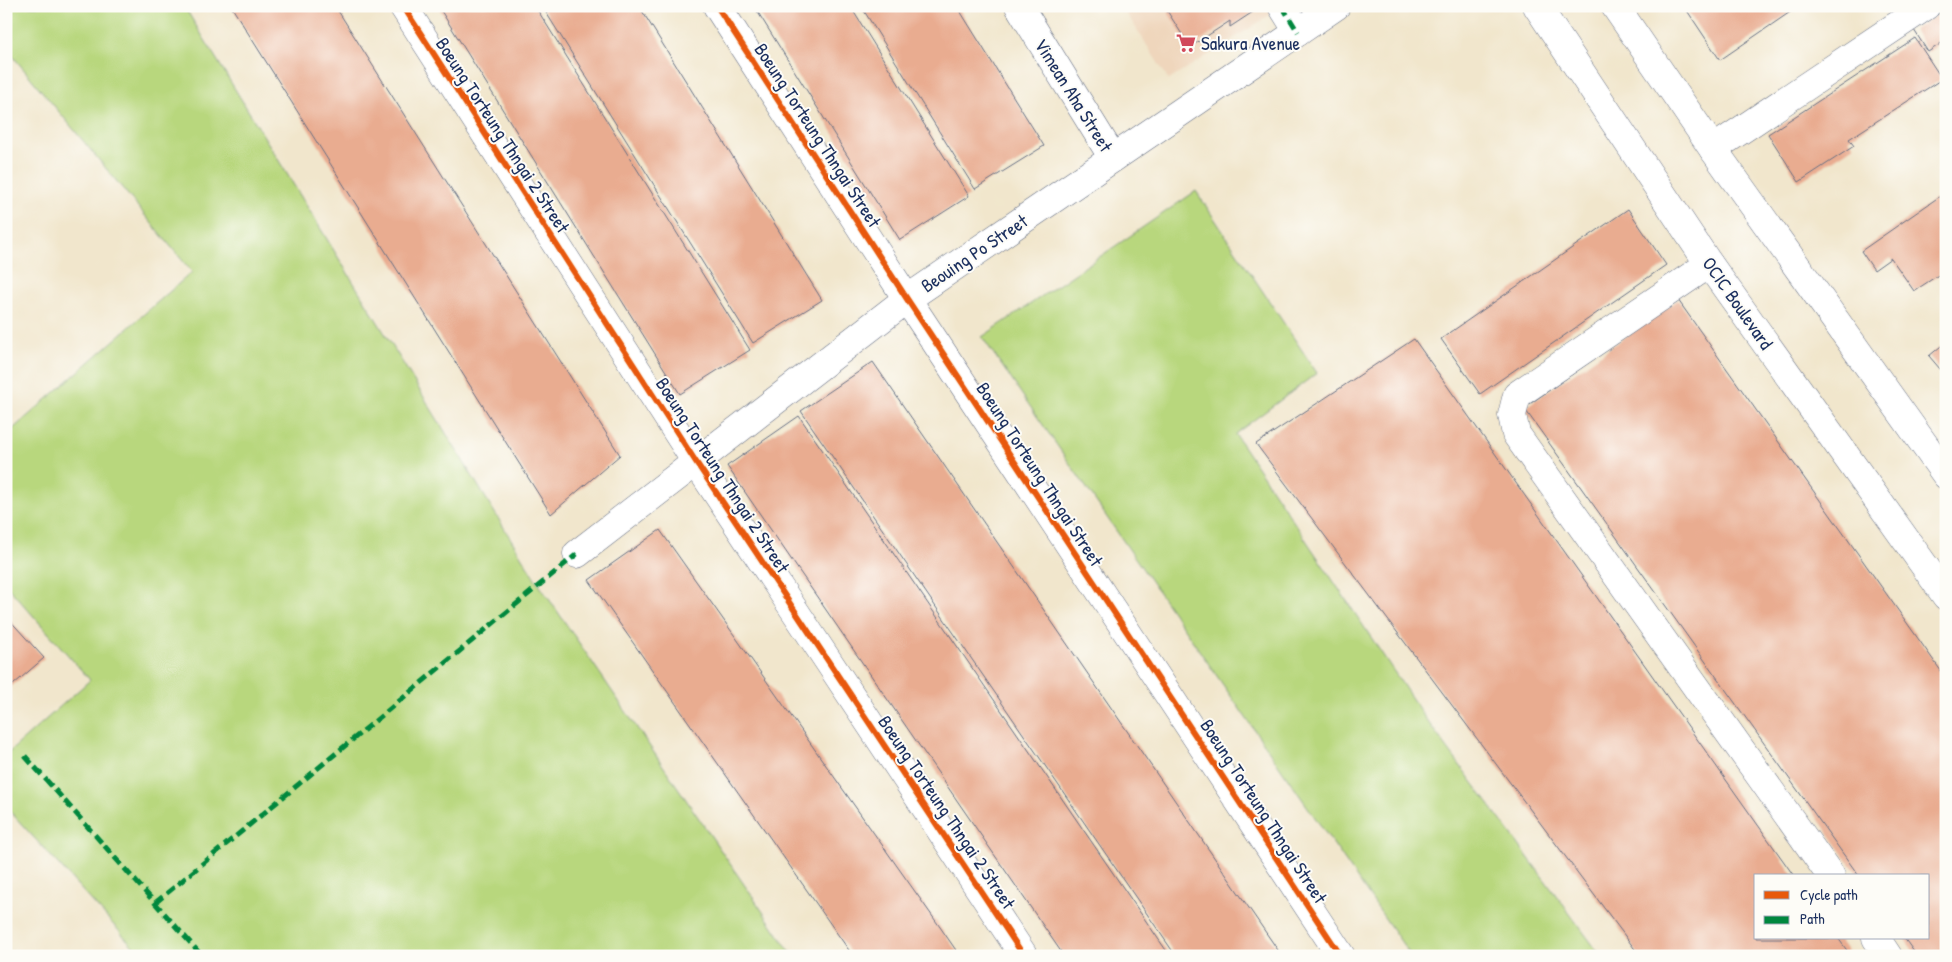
<svg xmlns="http://www.w3.org/2000/svg" width="1952" height="962" font-family="'Patrick Hand',sans-serif">
  <style>
    .built { fill: #efd6bc }
    .green { fill: #b8d77d; stroke: #6a836e }
    .building { fill: #e9ac90 }
    .lines { fill: none; stroke-linecap: round; stroke-linejoin: round }
    .minor-casing { stroke: #666f84; stroke-width: 29 }
    .minor { stroke: #fff; stroke-width: 28 }
    .quiet { stroke: #00873e; stroke-width: 5; stroke-dasharray: 10 5; stroke-linecap: butt }
    .cycleway-casing { stroke: #fdfcf7; stroke-width: 9 }
    .cycleway { stroke: #e8590c; stroke-width: 6 }
    .labels { text-anchor: middle; stroke-width: 4; stroke-linejoin: round; paint-order: stroke }
    .poi-label { font-size: 19px; fill: #1b2f5e; stroke: #fdfcf7; text-anchor: start }
    .street-label { font-size: 19px; fill: #1b2f5e; stroke: #fdfcf7 }
  </style>
  <rect width="100%" height="100%" fill="#fdfcf7"/>
  <filter id="ink" filterUnits="userSpaceOnUse"><feTurbulence type="fractalNoise" baseFrequency=".02" numOctaves="2"/><feDisplacementMap in="SourceGraphic" scale="10" xChannelSelector="R" yChannelSelector="G"/><feConvolveMatrix kernelMatrix="1 2 1 2 8 2 1 2 1" color-interpolation-filters="sRGB"/></filter>
  <filter id="wash" filterUnits="userSpaceOnUse"><feTurbulence type="fractalNoise" baseFrequency=".0096" numOctaves="4" result="noise"/><feDisplacementMap in="SourceGraphic" scale="20" xChannelSelector="R" yChannelSelector="G"/><feGaussianBlur stdDeviation="1.12" result="paint"/><feColorMatrix in="noise" values="0 0 0 0 0 0 0 0 0 0 0 0 0 0 0 0 0 1.4 0 .05"/><feComposite in="paint" operator="in"/></filter>
  <g filter="url(#wash)">
    <rect width="100%" height="100%" fill="#f1e6cc"/>
    <polygon class="built" points="1122,6 1284,6 1169,80"/>
    <g class="green">
      <polygon points="6,6 184,6 536,580 793,956 142,956 6,807 6,755 90,680 6,585 6,435 192,272 6,48"/>
      <polygon points="1196,191 1317,373 1235,434 1425,718 1601,956 1411,956 982,337"/>
    </g>
    <g id="blocks">
      <g class="building">
        <polygon points="231,6 335,6 620,455 551,514"/>
        <polygon points="438,6 535,6 750,350 680,394"/>
        <polygon points="542,6 639,6 822,300 753,343"/>
        <polygon points="754,6 850,6 969,196 900,240"/>
        <polygon points="861,6 957,6 1044,146 975,189"/>
        <polygon points="1164,6 1262,6 1230,27 1230,21 1190,47"/>
        <polygon points="1684,6 1799,6 1720,60"/>
        <polygon points="1946,9 1946,40 1928,52 1914,30"/>
        <polygon points="1915,38 1942,79 1849,139 1854,146 1799,182 1768,134"/>
        <polygon points="1946,192 1946,270 1914,291 1891,258 1874,270 1861,251"/>
        <polygon points="1628,209 1666,265 1480,394 1441,339"/>
        <polygon points="1678,300 1946,678 1946,956 1917,956 1904,938 1928,938 1928,876 1859,876 1524,408"/>
        <polygon points="1414,339 1794,876 1756,876 1756,938 1838,938 1851,956 1640,956 1256,444"/>
        <polygon points="1946,342 1946,376 1929,356"/>
        <polygon points="873,362 1282,956 1176,956 801,411"/>
        <polygon points="799,416 1170,956 1064,956 727,466"/>
        <polygon points="660,530 940,927 960,956 853,956 589,580"/>
        <polygon points="6,616 44,658 6,691"/>
      </g>
    </g>
  </g>
  <g filter="url(#ink)">
    <use href="#blocks" fill-opacity="0" stroke="#666f84" stroke-width="1"/>
    <g class="lines">
      <defs>
        <g id="minor">
          <polyline points="403,6 696,462 1024,956"/>
          <polyline points="717,6 907,299 1341,956"/>
          <polyline points="1019,6 1113,158"/>
          <polyline points="1282,6 1298,32"/>
          <polyline points="1537,6 1709,264 1946,596"/>
          <polyline points="1615,6 1713,149 1946,475"/>
          <polyline points="1713,149 1926,6"/>
          <polyline points="1709,264 1517,395 1512,415 1516,434 1831,876"/>
          <polyline points="577,554 907,299 1336,6"/>
          <polyline points="1876,938 1888,956"/>
        </g>
      </defs>
      <use href="#minor" class="minor-casing"/>
      <use href="#minor" class="minor"/>
      <g class="quiet">
        <polyline points="1282,6 1298,32"/>
        <polyline points="25,756 202,956"/>
        <polyline points="155,903 577,554"/>
      </g>
      <defs>
        <g id="cycleway">
          <polyline points="403,6 696,462 1024,956"/>
          <polyline points="717,6 907,299 1341,956"/>
        </g>
      </defs>
      <use href="#cycleway" class="cycleway-casing"/>
      <use href="#cycleway" class="cycleway"/>
    </g>
  </g>
  <defs>
    <symbol id="supermarket-bare" viewBox="-9 -9 18 18"><path d="M-6-5.5h2.5l.6 2H6L4.5 2H-2.5L-4.4-4H-6ZM-1.5 3.2a1.3 1.3 0 1 0 .1 0ZM3 3.2a1.3 1.3 0 1 0 .1 0Z" fill="#d1495b" stroke="#fdfcf7" stroke-width="2.5" paint-order="stroke"/></symbol>
  </defs>
  <g fill-rule="evenodd">
    <use href="#supermarket-bare" x="1172" y="29" width="28" height="28"/>
  </g>
  <g class="labels">
    <g class="poi-label">
      <text x="1201" y="50">Sakura Avenue</text>
    </g>
    <g class="street-label">
      <text transform="translate(1074 95) rotate(58)" y="7">Vimean Aha Street</text>
      <text transform="translate(503 135) rotate(57)" y="7">Boeung Torteung Thngai 2 Street</text>
      <text transform="translate(818 135) rotate(57)" y="7">Boeung Torteung Thngai Street</text>
      <text transform="translate(974 253) rotate(-34)" y="7">Beouing Po Street</text>
      <text transform="translate(1738 303) rotate(55)" y="7">OCIC Boulevard</text>
      <text transform="translate(1040 474) rotate(57)" y="7">Boeung Torteung Thngai Street</text>
      <text transform="translate(723 475) rotate(57)" y="7">Boeung Torteung Thngai 2 Street</text>
      <text transform="translate(1264 811) rotate(57)" y="7">Boeung Torteung Thngai Street</text>
      <text transform="translate(947 812) rotate(56)" y="7">Boeung Torteung Thngai 2 Street</text>
    </g>
  </g>
  <rect width="1952" height="962" fill="none" stroke="#fdfcf7" stroke-width="25"/>
  <rect x="1754" y="874" width="175" height="65" fill="#fdfcf7" stroke="#a3aaba"/>
  <rect x="1764" y="891" width="25" height="8" fill="#e8590c" stroke="#a3aaba"/>
  <text x="1800" y="900" font-size="15" fill="#1b2f5e">Cycle path</text>
  <rect x="1764" y="916" width="25" height="8" fill="#00873e" stroke="#a3aaba"/>
  <text x="1800" y="924" font-size="15" fill="#1b2f5e">Path</text>
</svg>
